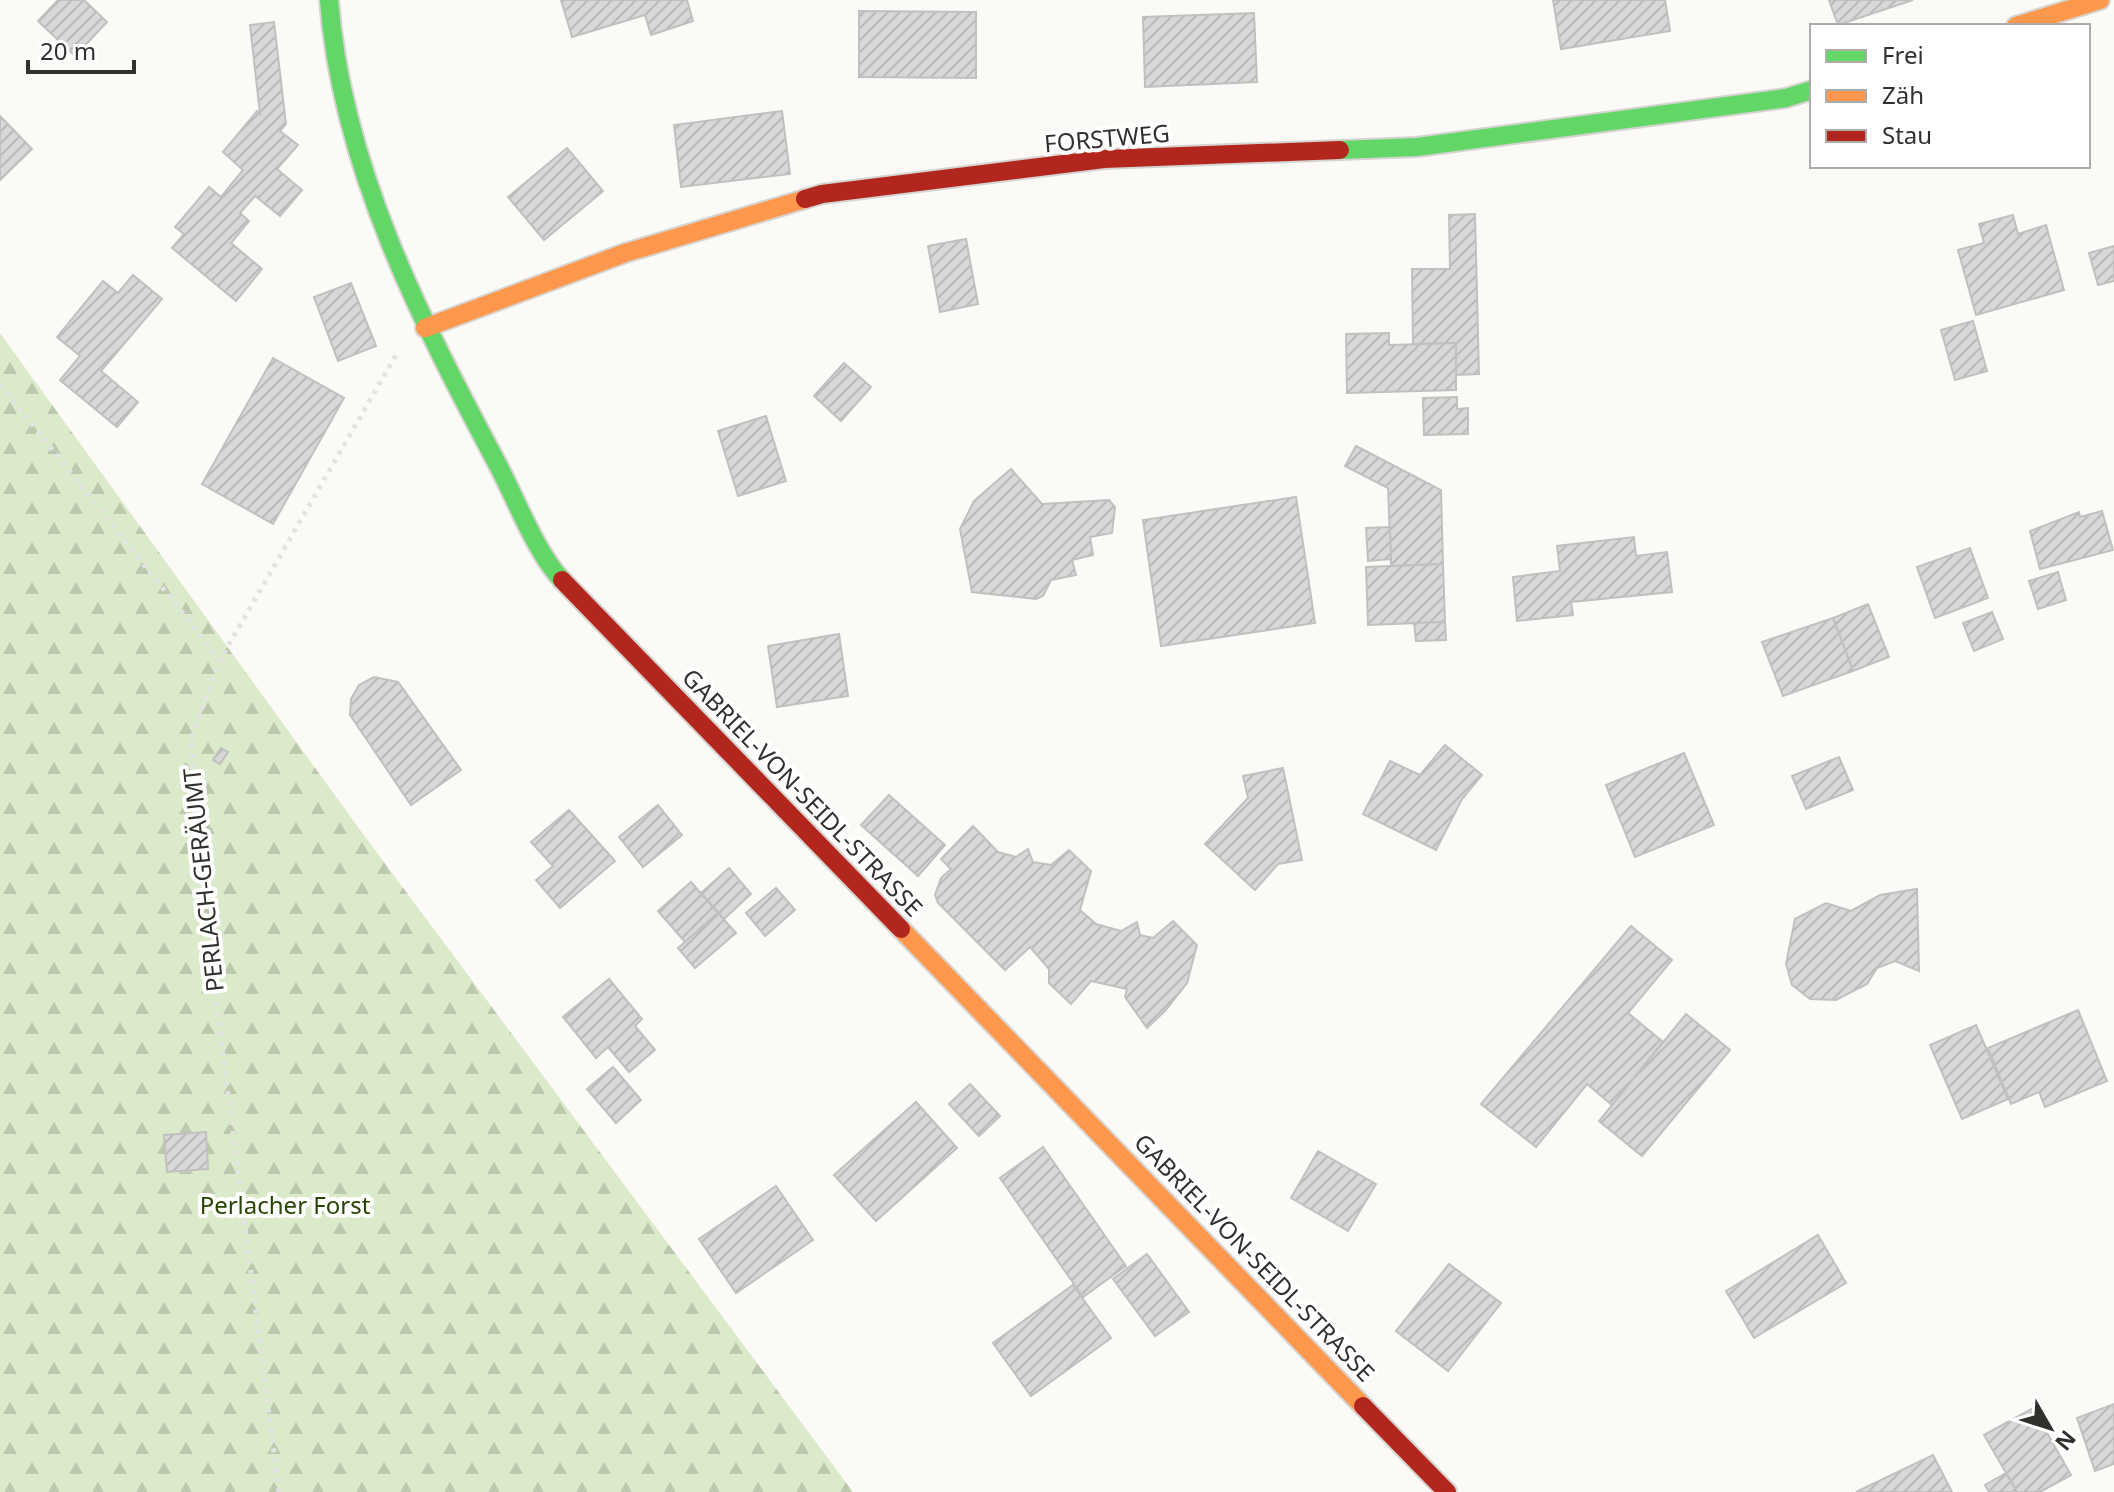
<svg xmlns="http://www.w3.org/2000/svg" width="2114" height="1492" font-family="'Noto Sans',sans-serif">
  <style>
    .forest { fill: url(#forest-firs) }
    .building { fill: url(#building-hatch); stroke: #c1c0c0; stroke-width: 2 }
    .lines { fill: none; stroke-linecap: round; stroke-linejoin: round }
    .fast-casing { stroke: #d6d4d0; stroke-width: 22 }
    .slow-casing { stroke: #d6d4d0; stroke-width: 22 }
    .jam-casing { stroke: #d6d4d0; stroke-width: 22 }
    .path { stroke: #e3e3e2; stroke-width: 5; stroke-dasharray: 4 6; stroke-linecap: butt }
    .fast { stroke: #63d668; stroke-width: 18 }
    .slow { stroke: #ff974d; stroke-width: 18 }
    .jam { stroke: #b3261e; stroke-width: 18 }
    .labels { text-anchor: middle; stroke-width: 8; stroke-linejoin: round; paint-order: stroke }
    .street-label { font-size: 24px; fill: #32302d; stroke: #fff }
    .park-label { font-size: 24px; fill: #274403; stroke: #fff }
  </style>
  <defs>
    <pattern id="forest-firs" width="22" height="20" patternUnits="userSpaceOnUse" patternTransform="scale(2)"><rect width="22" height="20" fill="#daeacb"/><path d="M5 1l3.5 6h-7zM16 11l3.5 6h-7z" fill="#bcc9af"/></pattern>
    <pattern id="building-hatch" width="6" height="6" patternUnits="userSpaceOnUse" patternTransform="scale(2)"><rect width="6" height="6" fill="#d9d8d8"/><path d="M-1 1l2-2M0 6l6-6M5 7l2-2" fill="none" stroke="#bbbaba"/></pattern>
  </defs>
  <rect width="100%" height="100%" fill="#fcfaf6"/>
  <polygon class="forest" points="0,333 363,834 853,1492 0,1492"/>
  <g class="building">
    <polygon points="58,0 84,0 107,22 75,56 38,21"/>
    <polygon points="561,0 687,0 693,21 651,35 645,15 572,37"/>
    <polygon points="1553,0 1665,0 1670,31 1561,49"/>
    <polygon points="1829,0 1913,0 1838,25"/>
    <polygon points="859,11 976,12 976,78 859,77"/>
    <polygon points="1254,13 1257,82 1145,87 1143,17"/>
    <polygon points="274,22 286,124 280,131 298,145 277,169 302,190 280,216 255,196 240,213 249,221 231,243 262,269 236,301 172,248 184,234 175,227 209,187 221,197 243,170 223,152 257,111 260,114 250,25"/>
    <polygon points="782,111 790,174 681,187 674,125"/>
    <polygon points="0,116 32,149 0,180"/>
    <polygon points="567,148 603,191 544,240 508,197"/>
    <polygon points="1475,214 1479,374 1456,375 1456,343 1413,344 1412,269 1450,269 1449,215"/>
    <polygon points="2013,215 2018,234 2046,225 2064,290 1976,315 1958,250 1984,243 1979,224"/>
    <polygon points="966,239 978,304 940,312 928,246"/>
    <polygon points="2114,246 2114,281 2098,285 2089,253"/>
    <polygon points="133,275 162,299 101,371 138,402 117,427 60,380 80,356 57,337 103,281 118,293"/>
    <polygon points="351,283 376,346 338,361 314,297"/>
    <polygon points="1973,321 1987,371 1955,380 1941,330"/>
    <polygon points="1389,333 1389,345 1456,343 1456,390 1347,393 1346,334"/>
    <polygon points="273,358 344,398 273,524 202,484"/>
    <polygon points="844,363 871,387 841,421 814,396"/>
    <polygon points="1457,397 1457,409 1468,408 1468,434 1424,435 1423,398"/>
    <polygon points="766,416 786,481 738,496 718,431"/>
    <polygon points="1356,446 1441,490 1443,564 1391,566 1388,488 1345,466"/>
    <polygon points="1011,469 1042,504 1109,500 1115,507 1112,533 1090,537 1093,555 1072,560 1076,575 1051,580 1043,596 1036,599 972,592 960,529 974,501"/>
    <polygon points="1296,497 1315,623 1161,646 1143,520"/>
    <polygon points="2102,511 2113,550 2040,569 2030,531 2079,512 2080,517"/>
    <polygon points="1390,527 1391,559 1368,561 1366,528"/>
    <polygon points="1634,537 1636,556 1667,552 1672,592 1571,602 1573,615 1517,621 1513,577 1560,571 1557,546"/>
    <polygon points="1970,548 1988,598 1935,618 1917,567"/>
    <polygon points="1443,564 1445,622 1368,625 1366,567"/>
    <polygon points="2058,572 2066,600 2038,609 2029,581"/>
    <polygon points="1868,604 1889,657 1853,671 1833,618"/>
    <polygon points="1992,612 2003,639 1974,651 1963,623"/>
    <polygon points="1833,618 1853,671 1783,696 1762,642"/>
    <polygon points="1445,622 1446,640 1416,641 1414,623"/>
    <polygon points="839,634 848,696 777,707 768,646"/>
    <polygon points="374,677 398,682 461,770 411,805 350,715 351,699 359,685"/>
    <polygon points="1445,745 1482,775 1462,799 1436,850 1363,814 1390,761 1420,775"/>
    <polygon points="221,748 228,752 220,764 213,760"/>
    <polygon points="1684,753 1714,825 1635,857 1606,785"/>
    <polygon points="1839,757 1853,790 1806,809 1792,776"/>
    <polygon points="1283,768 1302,860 1278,864 1255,890 1205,844 1248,798 1243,776"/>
    <polygon points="889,795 945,845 918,876 861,825"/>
    <polygon points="658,805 682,835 643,867 619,837"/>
    <polygon points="569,810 615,861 560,908 536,880 553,866 531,842"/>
    <polygon points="973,826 998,852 1016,857 1028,849 1033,862 1051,865 1069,850 1091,871 1080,910 1096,924 1121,931 1137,922 1140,935 1153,938 1173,921 1197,945 1187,983 1165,1011 1147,1028 1125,997 1127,989 1091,981 1071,1004 1049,983 1049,969 1030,947 1005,970 938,903 935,895 941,878 951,869 941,859"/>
    <polygon points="729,868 751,894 724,919 701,893"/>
    <polygon points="691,882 718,913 685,942 658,911"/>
    <polygon points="776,888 795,910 765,936 746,913"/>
    <polygon points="1917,889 1919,971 1895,961 1877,968 1867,984 1836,1000 1810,999 1792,985 1786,964 1795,919 1826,903 1851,911 1880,895"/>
    <polygon points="718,913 736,933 695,968 678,948"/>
    <polygon points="1631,926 1672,960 1628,1013 1663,1042 1612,1105 1587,1084 1536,1147 1481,1104"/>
    <polygon points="609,979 642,1019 635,1026 655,1050 629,1072 608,1047 596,1058 563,1017"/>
    <polygon points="2078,1010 2107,1081 2045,1107 2039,1092 2011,1104 1988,1048"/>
    <polygon points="1686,1014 1730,1050 1642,1156 1599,1121"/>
    <polygon points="1976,1025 2008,1099 1962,1119 1930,1045"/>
    <polygon points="613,1067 641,1100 616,1123 587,1089"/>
    <polygon points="970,1084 1000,1116 979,1136 949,1104"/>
    <polygon points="916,1102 957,1148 876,1221 834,1175"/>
    <polygon points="206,1132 208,1169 167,1172 164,1135"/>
    <polygon points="1043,1147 1126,1266 1083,1297 1000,1178"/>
    <polygon points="1318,1151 1376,1184 1348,1231 1291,1198"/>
    <polygon points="776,1186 813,1240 736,1293 699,1239"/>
    <polygon points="1818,1235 1846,1283 1754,1338 1726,1291"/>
    <polygon points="1147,1254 1189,1312 1155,1336 1113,1279"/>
    <polygon points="1449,1264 1501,1303 1448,1371 1396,1331"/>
    <polygon points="1073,1285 1111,1338 1031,1396 993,1343"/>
    <polygon points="2114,1404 2114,1464 2095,1471 2077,1418"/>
    <polygon points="2033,1408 2071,1475 2040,1492 2017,1492 1984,1435"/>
    <polygon points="1933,1455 1952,1492 1856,1492"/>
    <polygon points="2006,1473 2017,1492 1989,1492 1985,1485"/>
  </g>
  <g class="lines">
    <defs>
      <g id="fast">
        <path d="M329,0c13,169 93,322 171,469 17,33 37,85 62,111"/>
        <polyline points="1340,150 1417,147 1786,98 1812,90"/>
      </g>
      <g id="slow">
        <polyline points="2016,26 2100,0"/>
        <polyline points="425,328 625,253 805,199"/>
        <polyline points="901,929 1363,1406"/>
      </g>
      <g id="jam">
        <polyline points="805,199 822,194 1104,159 1340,150"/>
        <polyline points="562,580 901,929"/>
        <polyline points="1363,1406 1447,1492"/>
      </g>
    </defs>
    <use href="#fast" class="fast-casing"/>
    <use href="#slow" class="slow-casing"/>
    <use href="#jam" class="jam-casing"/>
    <g class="path">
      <polyline points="0,384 220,660"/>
      <polyline points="279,1492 204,906 191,738 220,660 396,355"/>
    </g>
    <use href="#fast" class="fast"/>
    <use href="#slow" class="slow"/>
    <use href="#jam" class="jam"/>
  </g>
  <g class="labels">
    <g class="street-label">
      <text transform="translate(1107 139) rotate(-5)" y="8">FORSTWEG</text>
      <text transform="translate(802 793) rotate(46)" y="8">GABRIEL-VON-SEIDL-STRASSE</text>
      <text transform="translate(204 880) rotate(-96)" y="8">PERLACH-GERÄUMT</text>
      <text transform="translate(1254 1258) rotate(46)" y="8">GABRIEL-VON-SEIDL-STRASSE</text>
    </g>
    <g class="park-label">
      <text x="285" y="1214">Perlacher Forst</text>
    </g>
  </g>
  <rect x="1810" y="24" width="280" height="144" fill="#ffffff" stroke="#adacab" stroke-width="2"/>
  <rect x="1826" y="50" width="40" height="12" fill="#63d668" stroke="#adacab" stroke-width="2"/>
  <text x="1882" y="64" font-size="24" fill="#32302d">Frei</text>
  <rect x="1826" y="90" width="40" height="12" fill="#ff974d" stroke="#adacab" stroke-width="2"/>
  <text x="1882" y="104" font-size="24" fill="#32302d">Zäh</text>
  <rect x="1826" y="130" width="40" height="12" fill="#b3261e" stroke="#adacab" stroke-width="2"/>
  <text x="1882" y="144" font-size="24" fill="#32302d">Stau</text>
  <g transform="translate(2050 1428) rotate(129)" stroke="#ffffff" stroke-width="6" paint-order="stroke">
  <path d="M0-6L14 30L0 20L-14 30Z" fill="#32302d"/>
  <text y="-12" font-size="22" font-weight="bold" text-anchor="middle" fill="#32302d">N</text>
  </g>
  <path d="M28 60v12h106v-12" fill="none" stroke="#32302d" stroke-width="4"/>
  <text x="40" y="60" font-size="24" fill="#32302d" stroke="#ffffff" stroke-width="6" paint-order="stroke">20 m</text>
</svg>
